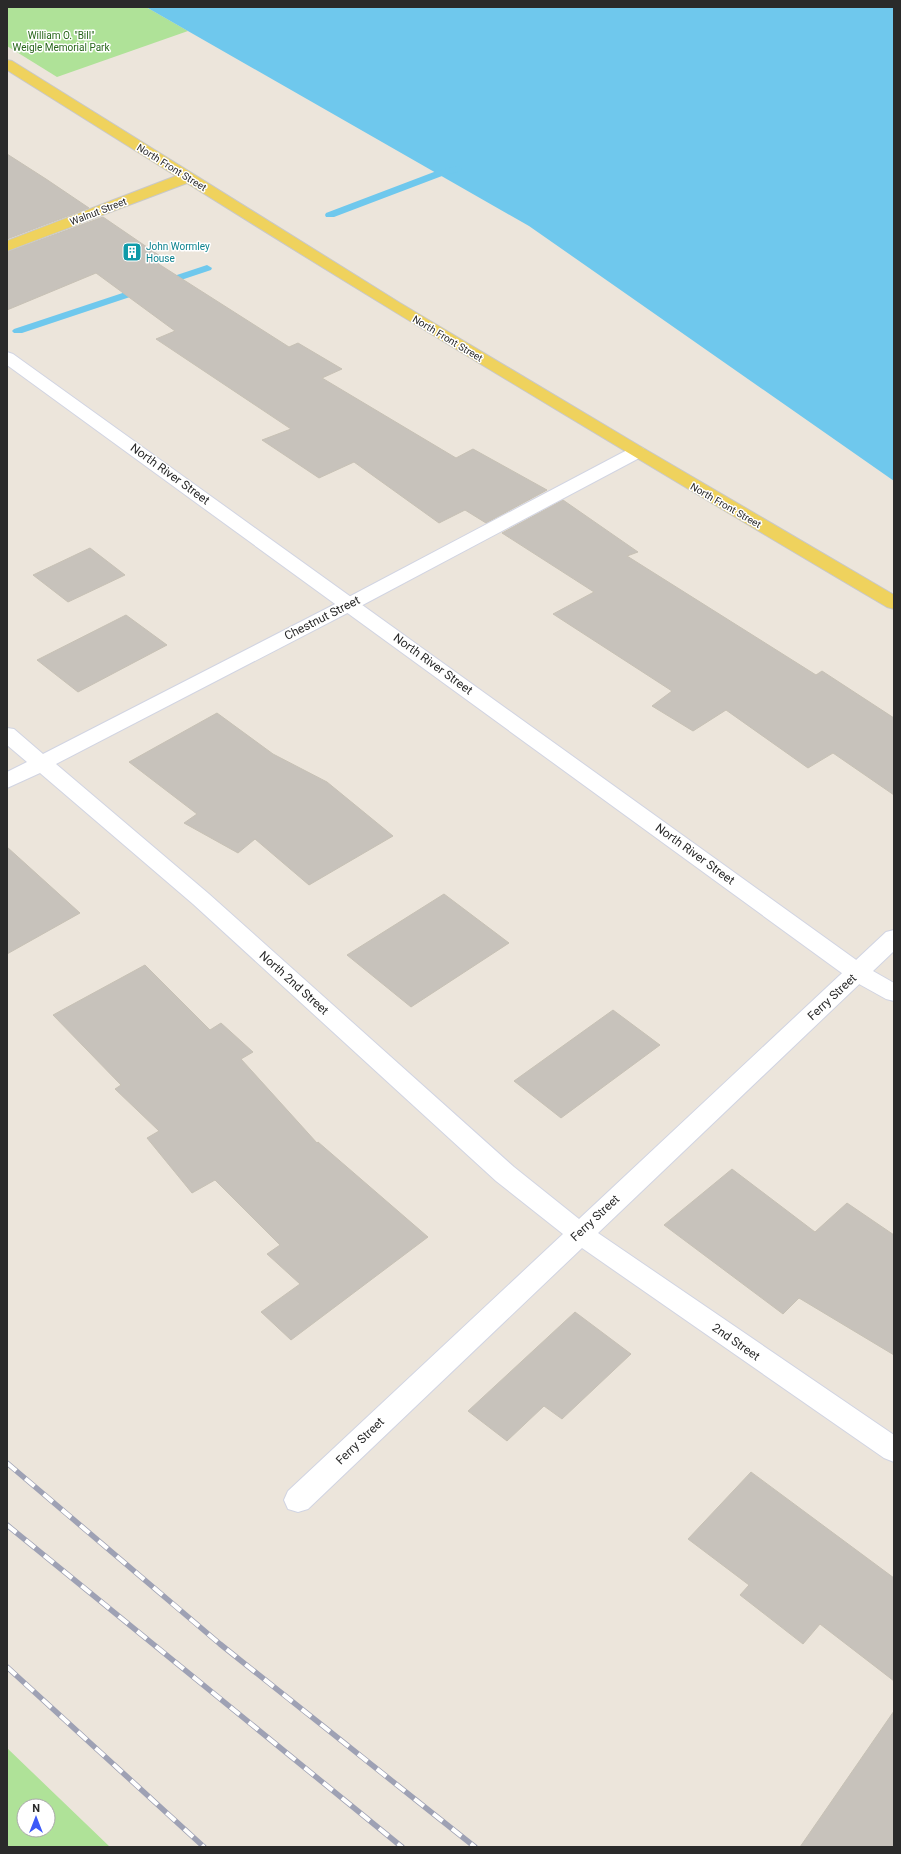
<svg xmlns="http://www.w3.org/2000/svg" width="901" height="1854" font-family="Roboto,sans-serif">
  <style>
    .green { fill: #afe298; fill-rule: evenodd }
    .water { fill: #6fc8ed }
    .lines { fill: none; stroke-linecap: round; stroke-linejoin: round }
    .stream { fill: #6fc8ed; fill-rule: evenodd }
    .building { fill: #c7c2bb; stroke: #c7c1b5 }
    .service-casing { stroke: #d1d4e2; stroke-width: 2 }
    .minor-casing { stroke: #d1d4e2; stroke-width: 2 }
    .primary-casing { stroke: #c8c8c8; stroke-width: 2 }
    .service { fill: #fff; fill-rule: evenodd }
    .minor { fill: #fff; fill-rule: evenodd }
    .primary { fill: #efd25d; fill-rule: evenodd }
    .rail-casing { stroke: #9ea1b4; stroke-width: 5.5 }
    .rail { stroke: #fff; stroke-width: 4; stroke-dasharray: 12; stroke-linecap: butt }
    .labels { text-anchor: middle; stroke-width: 3; stroke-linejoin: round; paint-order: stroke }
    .far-park-label { font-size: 10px; fill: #28661b; stroke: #fff }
    .far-street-label { font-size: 10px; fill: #2a2a2a; stroke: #fff }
    .far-culture-label { font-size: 10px; fill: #0d838f; stroke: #fff; text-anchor: start }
    .street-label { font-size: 12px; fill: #2a2a2a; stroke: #fff }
  </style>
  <rect width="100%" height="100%" fill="#ece5db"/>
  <g class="green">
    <polygon points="7,7 146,7 188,31 57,77 7,46"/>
    <path d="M7,1748l103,99h-103zM24,1806h24v24h-24z"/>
  </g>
  <polygon class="water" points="146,7 894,7 894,481 529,226"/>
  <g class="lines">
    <g class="stream">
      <polygon points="457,166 461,167 462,169 461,171 442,176 334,217 326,217 325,215 326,213 434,172"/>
      <polygon points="207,265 212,268 211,270 22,333 14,333 12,331 14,329"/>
    </g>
  </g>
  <g class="building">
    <polygon points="7,154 46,179 89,208 7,239"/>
    <polygon points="103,217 163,258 154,261 289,347 298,343 342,369 322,378 456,458 473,449 547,490 486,523 465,510 439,523 354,462 319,478 262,440 291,429 156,339 175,331 96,273 7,310 7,252"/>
    <polygon points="563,500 638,552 627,556 816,675 822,671 894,718 894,795 833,753 808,768 726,710 693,731 652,706 672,691 553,614 594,592 502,533"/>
    <polygon points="90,548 125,575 68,602 33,575"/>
    <polygon points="126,615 167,645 78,692 37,660"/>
    <polygon points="217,713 273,754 327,782 393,836 309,885 255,839 238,853 184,823 197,814 129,762"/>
    <polygon points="7,847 80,913 7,954"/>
    <polygon points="444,894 509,943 411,1007 347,955"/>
    <polygon points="145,965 210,1030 221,1023 253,1052 241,1059 317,1143 318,1142 428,1237 291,1340 261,1312 300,1284 267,1254 280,1245 215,1180 192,1193 147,1138 159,1131 115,1089 121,1085 53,1015"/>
    <polygon points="613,1010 660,1045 561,1118 514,1081"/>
    <polygon points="732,1169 815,1232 847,1203 894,1235 894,1355 799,1298 783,1314 664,1225"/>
    <polygon points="575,1312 631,1354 562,1419 544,1406 507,1441 468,1411"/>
    <polygon points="751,1472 894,1578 894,1681 820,1624 803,1644 740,1595 749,1585 688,1539"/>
    <polygon points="894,1711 894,1847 800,1847"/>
  </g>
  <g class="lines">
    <defs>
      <polygon id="service" points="7,352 13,354 866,967 894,983 894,1001 886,999 850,979 7,365"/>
      <polygon id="minor" points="637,447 643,448 646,452 643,456 357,608 56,764 209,894 514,1167 579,1219 886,932 894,930 894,951 598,1233 894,1435 894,1462 884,1458 582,1248 308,1509 298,1512 288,1509 284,1500 288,1491 563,1234 496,1181 193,904 40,773 7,788 7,772 27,762 7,745 7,728 14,729 43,754 343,600 631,448"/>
      <path id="primary" d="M7,60l5,1 388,242 243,145 251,147v14l-7,-2c-235,-139 -469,-279 -700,-424l-180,68v-10l169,-65 -169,-106z"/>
    </defs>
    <use href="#service" class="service-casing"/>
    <use href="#minor" class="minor-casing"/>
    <use href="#primary" class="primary-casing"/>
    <use href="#service" class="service"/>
    <use href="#minor" class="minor"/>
    <use href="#primary" class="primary"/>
    <defs>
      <g id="rail">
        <polyline points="7,1463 220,1644 475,1847"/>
        <polyline points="7,1525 402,1847"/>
        <polyline points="7,1667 204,1847"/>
      </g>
    </defs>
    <use href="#rail" class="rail-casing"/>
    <use href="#rail" class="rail"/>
  </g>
  <defs>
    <symbol id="building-square" viewBox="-11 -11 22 22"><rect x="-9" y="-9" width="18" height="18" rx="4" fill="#0f9aa8" stroke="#fff"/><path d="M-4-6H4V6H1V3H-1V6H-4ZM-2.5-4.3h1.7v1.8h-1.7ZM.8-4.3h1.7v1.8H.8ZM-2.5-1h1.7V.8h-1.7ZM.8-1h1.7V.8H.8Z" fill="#fff"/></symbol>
  </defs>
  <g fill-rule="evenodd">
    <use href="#building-square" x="121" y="241" width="22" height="22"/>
  </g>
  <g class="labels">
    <g class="far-park-label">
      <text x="61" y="39">William O. "Bill"<tspan x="61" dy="12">Weigle Memorial Park</tspan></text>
    </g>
    <g class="far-street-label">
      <text transform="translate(172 167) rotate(32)" y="4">North Front Street</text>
      <text transform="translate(98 211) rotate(-21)" y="4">Walnut Street</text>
      <text transform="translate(448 338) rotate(31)" y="4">North Front Street</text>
      <text transform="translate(726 505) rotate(30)" y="4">North Front Street</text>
    </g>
    <g class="far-culture-label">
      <text x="146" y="250">John Wormley<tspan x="146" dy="12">House</tspan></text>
    </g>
    <g class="street-label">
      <text transform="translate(170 474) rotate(36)" y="4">North River Street</text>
      <text transform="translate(322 618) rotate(-27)" y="4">Chestnut Street</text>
      <text transform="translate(433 664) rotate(36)" y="4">North River Street</text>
      <text transform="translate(695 854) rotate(36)" y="4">North River Street</text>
      <text transform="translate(294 983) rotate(42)" y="4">North 2nd Street</text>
      <text transform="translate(832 997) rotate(-43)" y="4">Ferry Street</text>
      <text transform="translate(595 1218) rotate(-43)" y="4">Ferry Street</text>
      <text transform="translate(736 1342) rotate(35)" y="4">2nd Street</text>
      <text transform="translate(360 1441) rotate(-44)" y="4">Ferry Street</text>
    </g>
  </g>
  <rect width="901" height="1854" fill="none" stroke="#2a2a2a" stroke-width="16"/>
  <g transform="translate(36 1818)"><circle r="19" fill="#ffffff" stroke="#aaaaaa"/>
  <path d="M0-3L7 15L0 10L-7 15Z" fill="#3c59f8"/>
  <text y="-6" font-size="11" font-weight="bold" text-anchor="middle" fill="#2a2a2a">N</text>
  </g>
</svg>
